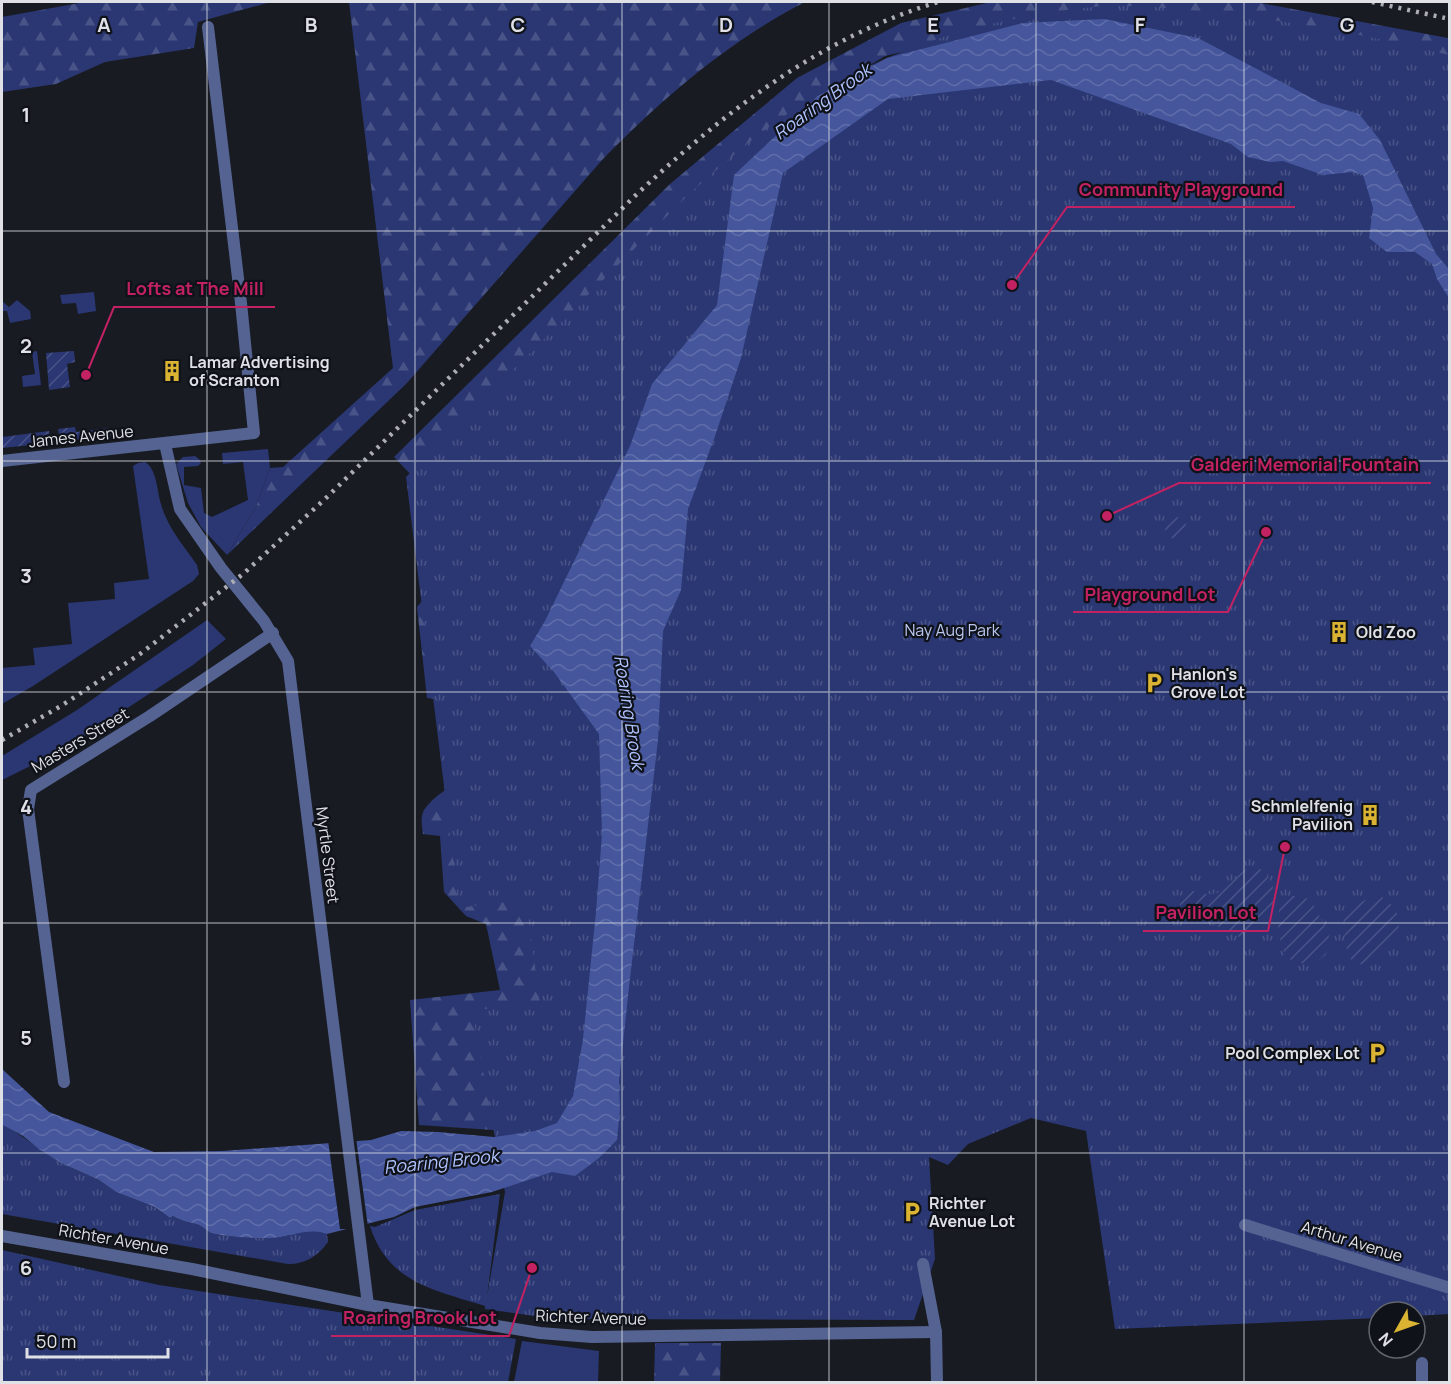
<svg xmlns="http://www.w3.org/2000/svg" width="1451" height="1384" font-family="Manrope,sans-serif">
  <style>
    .grass { fill: #2a3773 }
    .forest { fill: url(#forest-firs) }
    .park { fill: url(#park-tufts) }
    .garden { fill: url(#garden-furrows) }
    .water { fill: url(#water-waves) }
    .pier { fill: #181b22 }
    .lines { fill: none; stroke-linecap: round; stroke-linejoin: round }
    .minor { stroke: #556393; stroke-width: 12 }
    .rail { stroke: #acaeb4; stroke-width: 4.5; stroke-dasharray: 3 6; stroke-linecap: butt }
    .grid { fill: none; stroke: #dfe1e6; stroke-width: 1.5; stroke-opacity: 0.55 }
    .labels { text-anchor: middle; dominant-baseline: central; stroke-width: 4.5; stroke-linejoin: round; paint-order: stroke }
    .poi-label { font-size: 16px; font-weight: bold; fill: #dfe1e6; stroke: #0f1219; text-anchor: start }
    .street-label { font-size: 16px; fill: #dfe1e6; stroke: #0f1219 }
    .park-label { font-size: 16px; fill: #bac7ef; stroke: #0f1219 }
    .water-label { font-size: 18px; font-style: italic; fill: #b0c3ff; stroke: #0f1219 }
    .grid-label { font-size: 20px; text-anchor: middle; font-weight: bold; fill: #dfe1e6; stroke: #0f1219; stroke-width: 4.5; stroke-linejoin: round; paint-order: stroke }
    .leader { fill: none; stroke: #c32262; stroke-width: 2 }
    .callout-dot { fill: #c32262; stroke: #0f1219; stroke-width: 2 }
    .callout-label { font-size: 18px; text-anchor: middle; font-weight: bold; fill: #c32262; stroke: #0f1219; stroke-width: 4.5; stroke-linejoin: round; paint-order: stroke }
  </style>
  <defs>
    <pattern id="forest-firs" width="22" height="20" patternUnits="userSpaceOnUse" patternTransform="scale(1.5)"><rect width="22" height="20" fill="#2a3773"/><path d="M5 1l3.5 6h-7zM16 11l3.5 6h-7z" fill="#485487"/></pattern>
    <pattern id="park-tufts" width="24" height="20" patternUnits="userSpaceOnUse" patternTransform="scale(1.5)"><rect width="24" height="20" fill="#2a3773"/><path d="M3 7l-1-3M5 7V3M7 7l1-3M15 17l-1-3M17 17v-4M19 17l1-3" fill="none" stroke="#485487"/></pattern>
    <pattern id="garden-furrows" width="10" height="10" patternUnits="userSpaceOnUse" patternTransform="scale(1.5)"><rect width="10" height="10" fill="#2a3773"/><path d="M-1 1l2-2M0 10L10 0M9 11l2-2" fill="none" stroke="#485487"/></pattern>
    <pattern id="water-waves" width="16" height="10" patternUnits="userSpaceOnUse" patternTransform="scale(1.5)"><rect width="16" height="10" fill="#45569c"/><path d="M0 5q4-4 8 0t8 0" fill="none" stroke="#5f6eaa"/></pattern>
  </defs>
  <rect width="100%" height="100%" fill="#181b22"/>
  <!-- grass -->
  <g class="grass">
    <path d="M 94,292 L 96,311 L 78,314 L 76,303 L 62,304 L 60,295 Z"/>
    <path d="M 17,300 L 30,311 L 31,319 L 10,323 L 7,311 L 2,311 L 2,301 L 9,307 Z"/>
    <path d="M 37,351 L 41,385 L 23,387 L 22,376 L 35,374 L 32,352 Z"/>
    <path d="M 268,449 L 270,468 L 256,507 L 227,555 L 201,527 L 188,503 L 176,464 L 183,457 L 195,456 L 199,459 L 201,463 L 198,466 L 184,467 L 184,485 L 201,488 L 204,513 L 212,517 L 248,500 L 243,462 L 223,464 L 222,453 Z"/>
    <path d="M 145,462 C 157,469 157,491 161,504 C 167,527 184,546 197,565 L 199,574 L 193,581 L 33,686 L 2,704 L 2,668 L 35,665 L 33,648 L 72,644 L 68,603 L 115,599 L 114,583 L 149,579 L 133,466 L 138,463 Z"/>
    <path d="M 207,620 L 226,639 L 193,665 L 65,749 L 2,780 L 2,756 L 77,710 Z"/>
    <path d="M 522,1341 L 599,1351 L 598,1382 L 514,1382 Z"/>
  </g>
  <!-- forest -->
  <g class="forest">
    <path d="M 85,2 L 271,2 L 198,22 L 194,48 L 105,62 L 56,84 L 2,92 L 2,17 Z"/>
    <path d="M 349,2 L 805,2 C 729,41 663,98 603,159 L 406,384 L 227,555 L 256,507 L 270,468 L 283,467 L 393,368 Z"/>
    <path d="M 991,2 L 1255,2 L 1448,38 L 1449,265 L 1023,23 L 885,56 L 810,101 L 590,735 L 528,1127 L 493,1130 L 419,1125 L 410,1000 L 500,990 L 486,924 L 466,916 L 444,892 L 440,836 L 423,834 C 422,826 420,818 424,810 C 433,796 453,785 466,776 L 452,702 L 427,698 L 417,607 L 443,576 L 414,478 L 394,457 L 670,184 L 797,78 L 901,23 Z"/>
    <path d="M 655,1343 L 721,1343 L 720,1382 L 654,1382 Z"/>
  </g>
  <!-- park -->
  <g class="park">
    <path d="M 1103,6 C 1141,5 1177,9 1214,13 C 1294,21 1371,36 1449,55 L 1449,1314 L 1415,1316 L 1415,1312 L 1379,1312 L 1379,1318 L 1115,1329 L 1086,1131 L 1031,1118 L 968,1144 L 948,1165 L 929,1157 L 935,1259 L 914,1320 L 556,1319 L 485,1309 L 485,1306 C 435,1290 388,1283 370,1226 L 375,1227 L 415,1210 L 500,1194 L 487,1297 L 505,1192 L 472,1010 L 540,1004 L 526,899 L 459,908 L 406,477 L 685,198 C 719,167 753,137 791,111 C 884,47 992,16 1103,6 Z"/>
    <path d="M 2,1123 L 61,1163 L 99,1180 L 116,1192 L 155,1207 L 170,1218 L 173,1216 C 181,1222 191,1222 199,1225 C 203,1227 207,1231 211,1233 C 227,1237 265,1240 281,1237 C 295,1234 312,1227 327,1234 L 328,1242 C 318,1256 306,1264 288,1264 L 2,1214 Z"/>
    <path d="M 2,1250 L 159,1285 L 516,1339 L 508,1382 L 2,1382 Z"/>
  </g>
  <!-- garden -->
  <g class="garden">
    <path d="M 74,351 L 75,362 L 67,364 L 70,387 L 49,390 L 46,353 Z"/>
    <path d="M 75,427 L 76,432 L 110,428 L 111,436 L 60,442 L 58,429 Z"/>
    <path d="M 49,431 L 50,443 L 2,448 L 2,437 Z"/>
    <circle cx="1176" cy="528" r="11"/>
    <path d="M 1256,867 C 1275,874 1280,904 1268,920 C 1262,929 1248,933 1239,937 L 1190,912 L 1179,904 L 1179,900 L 1188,890 C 1195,891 1206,895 1212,894 C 1231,893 1234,869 1256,867 Z"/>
    <path d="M 1286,896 L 1299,896 L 1306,898 L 1312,902 L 1329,935 L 1328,950 L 1324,956 L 1315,963 L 1304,964 L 1286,958 C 1279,940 1272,912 1286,896 Z"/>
    <path d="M 1380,896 C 1419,917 1391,963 1355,965 C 1343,951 1343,925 1344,906 C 1357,906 1366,898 1380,896 Z"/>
  </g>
  <!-- water -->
  <path class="water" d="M 1104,19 L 1198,38 L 1321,103 L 1359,114 L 1380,140 L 1436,254 L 1449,269 L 1449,298 L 1437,279 L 1432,264 L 1415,252 L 1387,252 L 1369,238 L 1373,208 L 1363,175 L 1352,172 L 1323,175 L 1283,161 L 1270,162 L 1248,157 L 1231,144 L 1051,80 L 888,99 L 783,173 L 741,358 L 714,439 L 688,509 L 681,590 L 663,631 L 658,740 L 629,987 L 619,1081 L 620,1109 L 617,1140 L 599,1158 L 575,1176 L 552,1172 L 492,1192 L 415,1207 L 394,1217 L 327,1234 C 313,1228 295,1234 281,1237 C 265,1240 227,1237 211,1233 C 207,1231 203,1227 199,1225 C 191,1222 182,1222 173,1216 L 170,1218 L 155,1207 L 116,1192 L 99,1180 L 61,1163 L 39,1149 L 23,1136 L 3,1125 L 2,1123 L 2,1069 L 49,1112 L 154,1152 L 223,1151 L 371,1140 L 401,1131 L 438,1132 L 494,1137 L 535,1131 L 557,1123 L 573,1096 L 583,1039 L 596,912 L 602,834 L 599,734 L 554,672 L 530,646 L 545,621 L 630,446 L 652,384 L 717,305 L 734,175 L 818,96 L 887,58 L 1023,23 Z"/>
  <!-- pier -->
  <path class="pier" d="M 356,1138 L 368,1227 L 358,1229 L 340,1229 L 328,1140 Z"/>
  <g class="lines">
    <!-- minor -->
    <g class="minor">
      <path d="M 165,444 L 180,509 L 221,568 L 264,621 L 288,661 L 368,1305"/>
      <path d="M 2,461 L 254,433 L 241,303 L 208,27"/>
      <path d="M 64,1082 L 28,809 L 31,790 L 150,716 L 273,633"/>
      <path d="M 1245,1225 L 1450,1288"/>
      <path d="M 2,1236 L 192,1269 L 368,1305 L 540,1333 L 592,1337 L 936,1332"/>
      <path d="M 923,1264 L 936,1332 L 937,1382"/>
      <path d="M 1422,1363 L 1422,1382"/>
    </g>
    <!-- rail -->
    <g class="rail">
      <path d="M 1372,2 L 1445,18"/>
      <path d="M 2,740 L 61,706 L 140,654 L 243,574 L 325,499 L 637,194 C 726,111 819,38 938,2"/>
    </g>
  </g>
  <!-- grid -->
  <path class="grid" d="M 207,2 L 207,1382M 415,2 L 415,1382M 622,2 L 622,1382M 829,2 L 829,1382M 1036,2 L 1036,1382M 1244,2 L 1244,1382M 2,231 L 1450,231M 2,461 L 1450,461M 2,692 L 1450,692M 2,923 L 1450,923M 2,1153 L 1450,1153"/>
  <!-- icons -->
  <defs>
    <symbol id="building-bare" viewBox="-9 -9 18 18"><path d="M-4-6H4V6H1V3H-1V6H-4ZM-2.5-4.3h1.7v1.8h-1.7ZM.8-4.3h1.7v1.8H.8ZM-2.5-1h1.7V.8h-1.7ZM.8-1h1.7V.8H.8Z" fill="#dab333" stroke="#0f1219" stroke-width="2.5" paint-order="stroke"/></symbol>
    <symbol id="parking-bare" viewBox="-9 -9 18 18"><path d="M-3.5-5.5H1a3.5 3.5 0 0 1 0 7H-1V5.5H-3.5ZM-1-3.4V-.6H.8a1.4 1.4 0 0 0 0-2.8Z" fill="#dab333" stroke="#0f1219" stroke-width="2.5" paint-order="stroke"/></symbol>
  </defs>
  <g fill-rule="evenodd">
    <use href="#building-bare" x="157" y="356" width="30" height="30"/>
    <use href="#building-bare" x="1324" y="617" width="30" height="30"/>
    <use href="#parking-bare" x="1139" y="668" width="30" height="30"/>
    <use href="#building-bare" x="1355" y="800" width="30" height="30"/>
    <use href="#parking-bare" x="1362" y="1038" width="30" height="30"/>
    <use href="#parking-bare" x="897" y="1197" width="30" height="30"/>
  </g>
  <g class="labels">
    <!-- poi labels -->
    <g class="poi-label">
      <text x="189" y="362">Lamar Advertising<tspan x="189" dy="18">of Scranton</tspan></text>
      <text x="1356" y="632">Old Zoo</text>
      <text x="1171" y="674">Hanlon's<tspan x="1171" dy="18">Grove Lot</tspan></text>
      <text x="1353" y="806" text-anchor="end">Schmlelfenig<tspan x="1353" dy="18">Pavilion</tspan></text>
      <text x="1360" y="1053" text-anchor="end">Pool Complex Lot</text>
      <text x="929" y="1203">Richter<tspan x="929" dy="18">Avenue Lot</tspan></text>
    </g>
    <!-- street labels -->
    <g class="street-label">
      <text transform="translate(81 436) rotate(-6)">James Avenue</text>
      <text transform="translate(80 740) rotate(-31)">Masters Street</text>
      <text transform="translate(328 855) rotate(83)">Myrtle Street</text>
      <text transform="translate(114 1239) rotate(10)">Richter Avenue</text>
      <text transform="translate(1352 1241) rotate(17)">Arthur Avenue</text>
      <text transform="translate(591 1317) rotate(2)">Richter Avenue</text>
    </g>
    <!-- park labels -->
    <g class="park-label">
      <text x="952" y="630">Nay Aug Park</text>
    </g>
    <!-- water labels -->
    <g class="water-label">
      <text transform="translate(822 101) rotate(-36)">Roaring Brook</text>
      <text transform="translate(630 712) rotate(81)">Roaring Brook</text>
      <text transform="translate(441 1161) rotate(-6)">Roaring Brook</text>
    </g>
  </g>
  <g class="grid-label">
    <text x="104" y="32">A</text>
    <text x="311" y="32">B</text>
    <text x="518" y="32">C</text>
    <text x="726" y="32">D</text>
    <text x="933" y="32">E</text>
    <text x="1140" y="32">F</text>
    <text x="1347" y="32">G</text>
    <text x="26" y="122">1</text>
    <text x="26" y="353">2</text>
    <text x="26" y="583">3</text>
    <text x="26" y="814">4</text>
    <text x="26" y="1045">5</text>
    <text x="26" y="1275">6</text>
  </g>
  <!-- callouts -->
  <path class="leader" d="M1012 285L1067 207H1295M86 375L114 307H275M1107 516L1179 483H1431M1266 532L1228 612H1073M1285 847L1268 931H1143M532 1268L509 1336H331"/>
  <g class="callout-dot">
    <circle cx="1012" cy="285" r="6"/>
    <circle cx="86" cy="375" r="6"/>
    <circle cx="1107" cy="516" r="6"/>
    <circle cx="1266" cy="532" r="6"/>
    <circle cx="1285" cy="847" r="6"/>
    <circle cx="532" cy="1268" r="6"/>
  </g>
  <g class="callout-label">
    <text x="1181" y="196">Community Playground</text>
    <text x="195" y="295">Lofts at The Mill</text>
    <text x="1305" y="471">Galderi Memorial Fountain</text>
    <text x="1150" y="601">Playground Lot</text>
    <text x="1206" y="919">Pavilion Lot</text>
    <text x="420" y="1324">Roaring Brook Lot</text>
  </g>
  <!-- border -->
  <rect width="1451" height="1384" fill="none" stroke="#dfe1e6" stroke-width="6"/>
  <!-- north arrow -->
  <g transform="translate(1397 1330) rotate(230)"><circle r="28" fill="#0f1219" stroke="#62656b" stroke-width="1.5"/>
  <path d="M0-4.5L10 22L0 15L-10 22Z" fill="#dab333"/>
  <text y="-9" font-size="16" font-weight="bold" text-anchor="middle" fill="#dfe1e6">N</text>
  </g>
  <!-- scale -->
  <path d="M27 1348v9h141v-9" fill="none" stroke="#dfe1e6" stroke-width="3"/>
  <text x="36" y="1348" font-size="18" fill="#dfe1e6" stroke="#0f1219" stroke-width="4.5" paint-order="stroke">50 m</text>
</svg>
